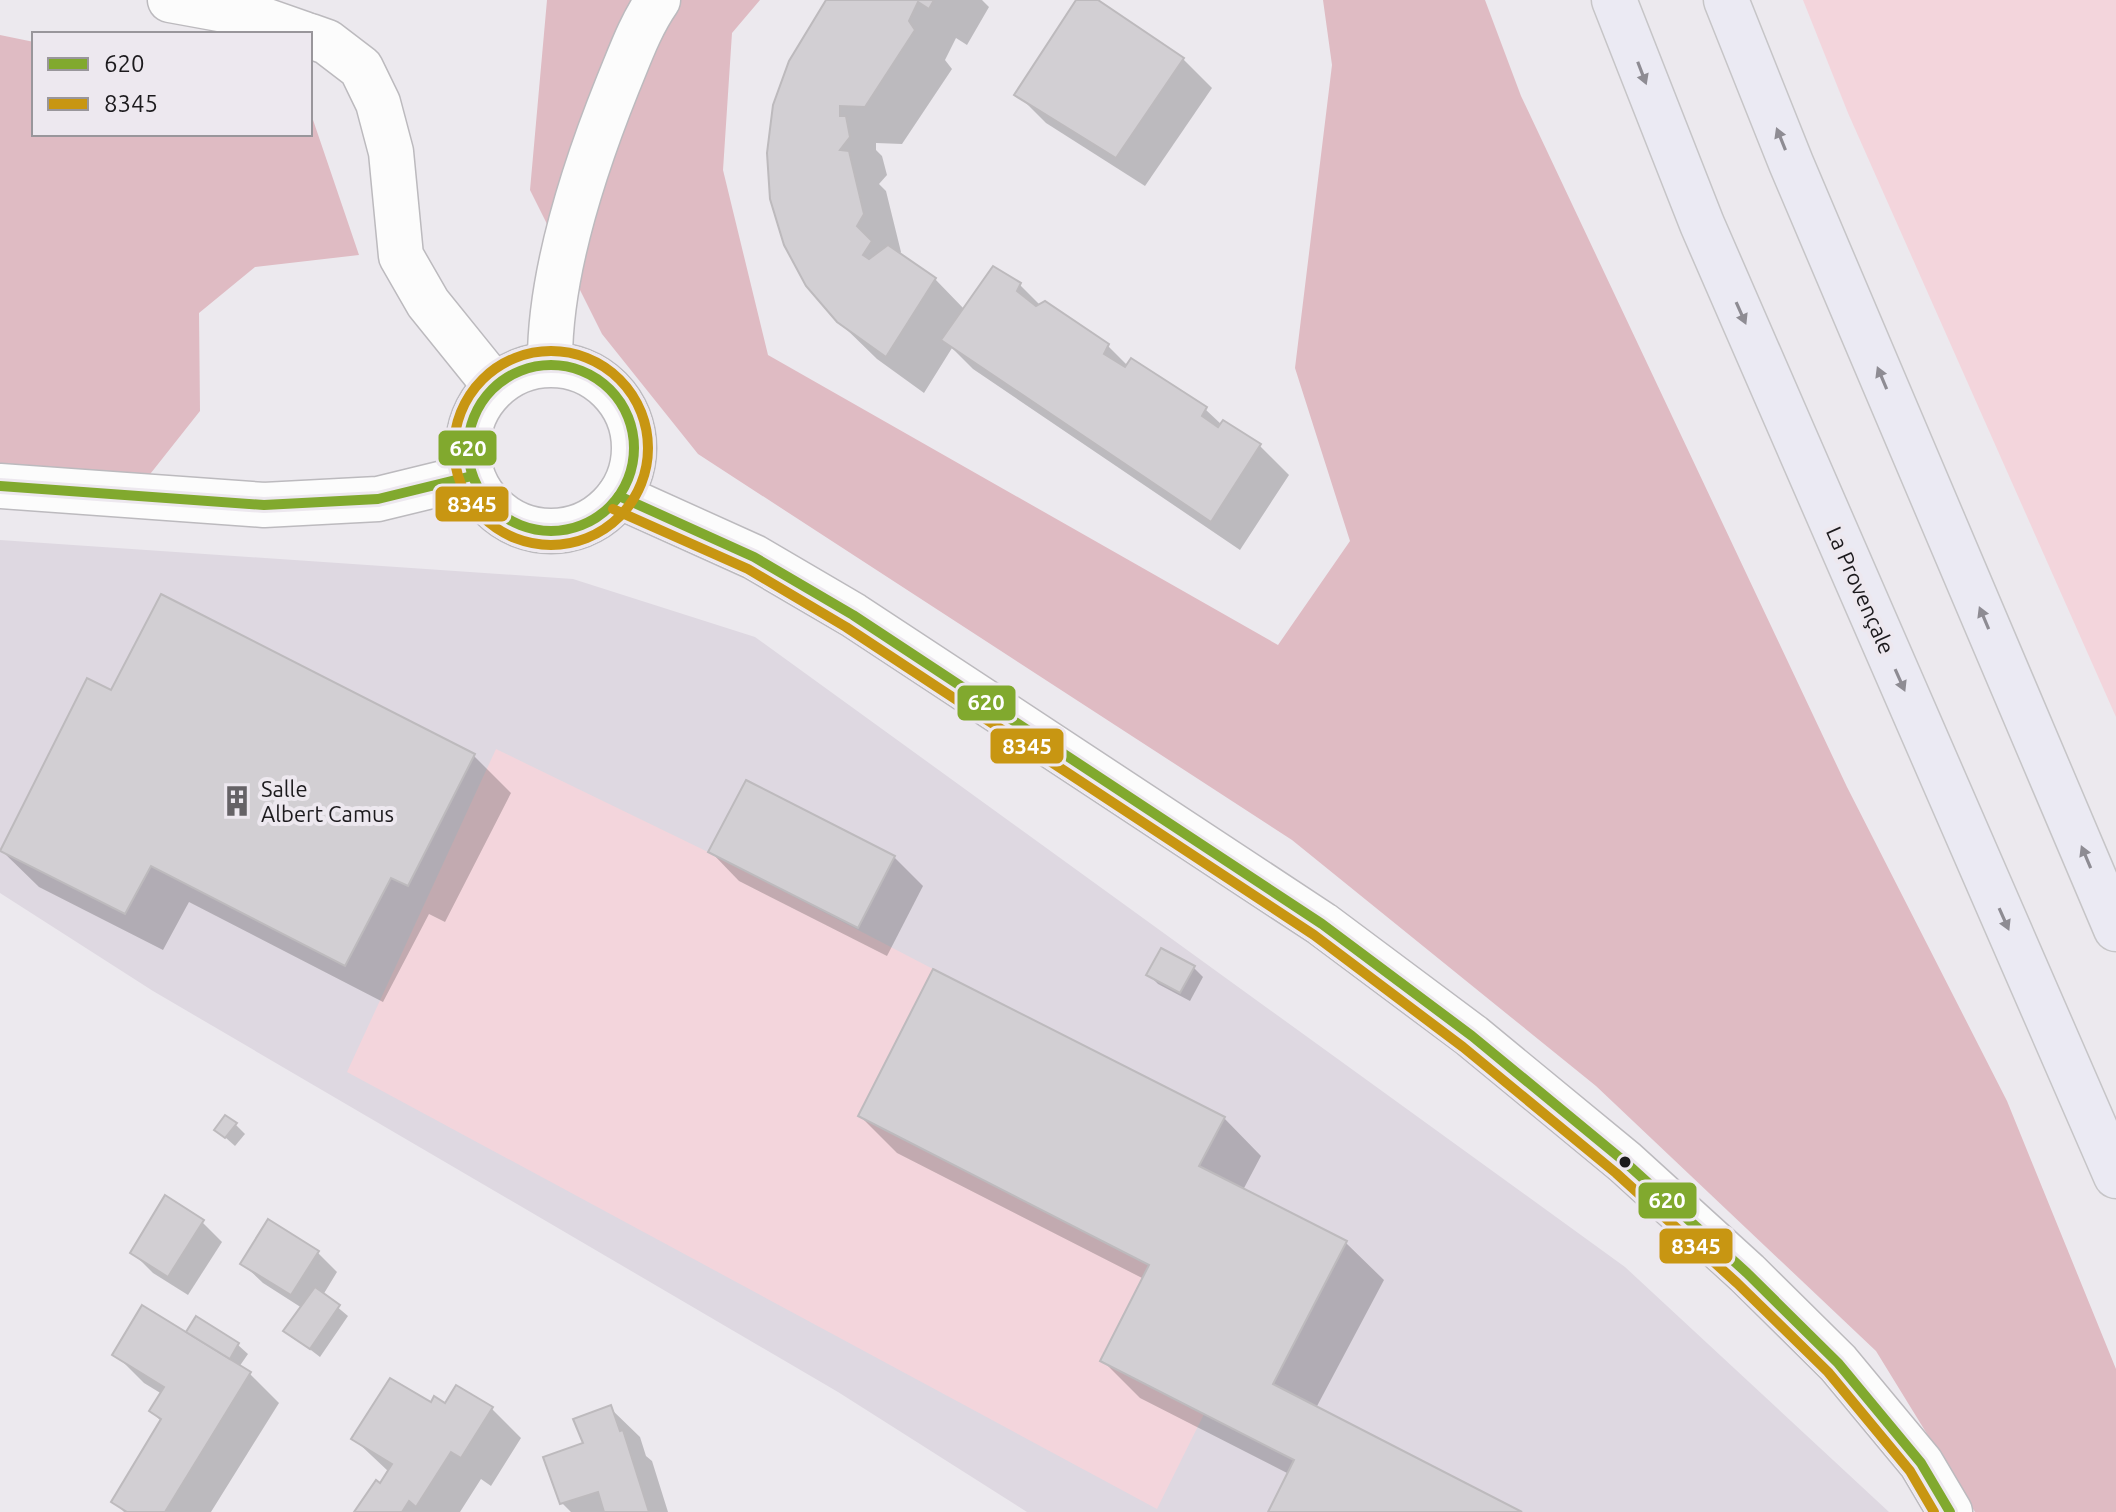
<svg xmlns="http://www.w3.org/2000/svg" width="2116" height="1512" font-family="Ubuntu,sans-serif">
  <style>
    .built { fill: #ded8e1 }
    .green { fill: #f3d5dc }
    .forest { fill: #dfbbc3 }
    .shadow { fill: #0003 }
    .building { fill: #d2cfd3; stroke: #bdbabd; stroke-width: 2 }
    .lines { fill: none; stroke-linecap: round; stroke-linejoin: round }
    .minor-casing { stroke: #bcbabe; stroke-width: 47 }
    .tertiary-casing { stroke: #bcbabe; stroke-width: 47 }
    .motorway-casing { stroke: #c6c5c7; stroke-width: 47 }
    .minor { stroke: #fcfcfc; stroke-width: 44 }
    .tertiary { stroke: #fcfcfc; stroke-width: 44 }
    .motorway { stroke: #ebeaf3; stroke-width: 44 }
    .bus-1-casing { stroke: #ede8ef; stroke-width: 16 }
    .bus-2-casing { stroke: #ede8ef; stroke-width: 16 }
    .bus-1 { stroke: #81a92e; stroke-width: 10 }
    .bus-2 { stroke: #c89612; stroke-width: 10 }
    .oneway { fill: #8e8c93 }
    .bus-dot { fill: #1c1a1d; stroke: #ede8ef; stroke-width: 3 }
    .labels { text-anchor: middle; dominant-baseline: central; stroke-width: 8; stroke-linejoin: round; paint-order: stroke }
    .street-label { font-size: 22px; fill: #1c1a1d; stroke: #ede8ef }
    .poi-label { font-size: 22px; fill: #1c1a1d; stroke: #ede8ef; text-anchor: start }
    .line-badge { stroke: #ede8ef; stroke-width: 3 }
    .badge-label { font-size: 22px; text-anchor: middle; font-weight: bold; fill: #fff }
  </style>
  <rect width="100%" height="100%" fill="#ece9ee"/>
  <!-- built -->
  <path class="built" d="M 0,540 L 573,579 L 755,637 L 1625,1267 L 1889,1512 L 1027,1512 L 838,1392 L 153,991 L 0,893 Z"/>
  <!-- green -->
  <g class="green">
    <path d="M 1803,0 L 2116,0 L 2116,717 L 1848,113 Z"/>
    <path d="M 496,749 L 708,852 L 933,969 L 858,1116 L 1149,1265 L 1100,1361 L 1204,1414 L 1157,1509 L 347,1072 Z"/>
  </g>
  <!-- forest -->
  <g class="forest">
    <path d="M 547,0 L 760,0 L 732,33 L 723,170 L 768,355 L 1278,645 L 1350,541 L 1295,368 L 1332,65 L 1323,0 L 1485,0 L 1521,96 L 1847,787 L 2007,1101 L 2116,1369 L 2116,1512 L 1975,1512 L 1876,1351 L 1596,1086 L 1292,840 L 698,454 L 602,334 L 530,190 Z"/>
    <path d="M 0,35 L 34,42 L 34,134 L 310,134 L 310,111 L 359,255 L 255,267 L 199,313 L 200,411 L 147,478 L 0,466 Z"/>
  </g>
  <!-- shadow -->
  <g class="shadow">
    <path d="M 828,0 L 982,0 L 989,7 L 967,45 L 956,38 L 945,60 L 952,69 L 902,144 L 876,143 L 876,150 L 882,156 L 887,175 L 879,184 L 886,191 L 901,252 L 899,255 L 935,279 L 965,310 L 1020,285 L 1041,306 L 1108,346 L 1128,366 L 1205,409 L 1222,425 L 1223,423 L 1260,446 L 1289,475 L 1240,550 L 973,369 L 952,348 L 924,393 L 877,359 L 838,321 Z"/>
    <path d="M 1079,0 L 1095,0 L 1183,59 L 1212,88 L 1145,186 L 1046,123 L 1017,94 Z"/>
    <path d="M 474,756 L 511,793 L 445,922 L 429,914 L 383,1002 L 189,902 L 163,950 L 39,887 L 1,850 Z"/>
    <path d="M 710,851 L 894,857 L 923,886 L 887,956 L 739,881 Z"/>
    <path d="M 1194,968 L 1203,977 L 1190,1001 L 1158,984 L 1149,975 Z"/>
    <path d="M 860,1116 L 1224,1118 L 1261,1156 L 1243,1190 L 1346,1243 L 1384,1280 L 1316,1408 L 1518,1512 L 1270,1512 L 1289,1474 L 1140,1398 L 1102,1360 L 1144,1279 L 897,1153 Z"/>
    <path d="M 236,1125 L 245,1134 L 235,1146 L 217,1130 Z"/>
    <path d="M 202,1222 L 222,1242 L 188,1295 L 153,1273 L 133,1253 Z"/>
    <path d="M 317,1252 L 337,1272 L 323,1295 L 348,1316 L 320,1357 L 286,1331 L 302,1308 L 263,1283 L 243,1264 Z"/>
    <path d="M 197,1319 L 238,1345 L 248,1354 L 239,1367 L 250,1374 L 279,1403 L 211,1512 L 124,1512 L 114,1501 L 162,1422 L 151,1411 L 162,1394 L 144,1383 L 115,1354 L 187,1335 Z"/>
    <path d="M 457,1388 L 492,1409 L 521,1438 L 491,1486 L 481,1479 L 460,1512 L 357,1512 L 389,1472 L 354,1439 L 431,1405 L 446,1406 Z"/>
    <path d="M 610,1408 L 640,1437 L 646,1456 L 652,1461 L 668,1512 L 571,1512 L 562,1503 L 585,1444 Z"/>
  </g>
  <!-- building -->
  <g class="building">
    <path d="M 826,0 L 934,0 L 929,9 L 918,2 L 909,21 L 915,30 L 865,107 L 840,106 L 840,116 L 846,116 L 850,137 L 840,150 L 849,151 L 864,214 L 857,226 L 872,241 L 863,255 L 869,259 L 888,245 L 936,278 L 886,357 L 837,322 L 806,286 L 784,245 L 770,199 L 767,153 L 773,105 L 789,61 Z"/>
    <path d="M 1076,0 L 1098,0 L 1184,58 L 1116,158 L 1014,95 Z"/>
    <path d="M 993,266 L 1021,283 L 1017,291 L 1036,306 L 1045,301 L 1109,344 L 1104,354 L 1125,367 L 1131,358 L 1207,407 L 1202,416 L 1218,427 L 1223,420 L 1261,444 L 1211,522 L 941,340 Z"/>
    <path d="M 161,594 L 475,754 L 408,886 L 391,878 L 345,966 L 151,866 L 125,914 L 0,851 L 87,678 L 111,690 Z"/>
    <path d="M 746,780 L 895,856 L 858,928 L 708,852 Z"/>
    <path d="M 1161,948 L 1195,966 L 1180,993 L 1146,975 Z"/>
    <path d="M 933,969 L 1225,1117 L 1199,1166 L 1347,1241 L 1273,1384 L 1522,1512 L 1268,1512 L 1294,1460 L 1100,1361 L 1149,1265 L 858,1116 Z"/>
    <path d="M 225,1115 L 237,1123 L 225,1138 L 214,1130 Z"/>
    <path d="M 165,1195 L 204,1220 L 168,1277 L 130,1253 Z"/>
    <path d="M 268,1219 L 319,1251 L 291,1295 L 240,1264 Z"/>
    <path d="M 315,1287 L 340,1305 L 310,1349 L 283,1331 Z"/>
    <path d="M 142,1305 L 251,1372 L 165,1512 L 127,1512 L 111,1502 L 161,1419 L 149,1411 L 164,1387 L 112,1355 Z"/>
    <path d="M 196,1316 L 239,1343 L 230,1359 L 186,1332 Z"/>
    <path d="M 390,1378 L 431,1402 L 434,1396 L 445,1403 L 456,1385 L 493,1407 L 461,1458 L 451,1452 L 416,1507 L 409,1501 L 402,1512 L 354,1512 L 376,1480 L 380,1483 L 392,1464 L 351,1439 Z"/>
    <path d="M 611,1405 L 620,1431 L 623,1430 L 649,1512 L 604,1512 L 598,1492 L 560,1504 L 543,1457 L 583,1443 L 573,1419 Z"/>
  </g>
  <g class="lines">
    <defs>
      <g id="minor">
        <path d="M 170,0 L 247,14 L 304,34"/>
        <path d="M 310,36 L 327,42 L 361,68 L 378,103 L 391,152 L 401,256 L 428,303 L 495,386"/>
        <path d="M 550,364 C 549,274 585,166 618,84 C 630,55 640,26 658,0"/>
      </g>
      <g id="tertiary">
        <circle cx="551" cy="448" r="83"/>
        <path d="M 0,486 L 264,505 L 378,499 L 472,476"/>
        <path d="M 619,496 L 754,557 L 853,615 L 1322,924 L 1472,1036 L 1625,1162 L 1747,1273 L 1838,1363 L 1921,1463 L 1950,1512"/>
      </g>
      <g id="motorway">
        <path d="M 1614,0 L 1702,224 L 2116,1176"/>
        <path d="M 1726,0 L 1791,163 L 2116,929"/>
      </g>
    </defs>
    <!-- minor casing -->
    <use href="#minor" class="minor-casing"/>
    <!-- tertiary casing -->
    <use href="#tertiary" class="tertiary-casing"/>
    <!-- motorway casing -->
    <use href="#motorway" class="motorway-casing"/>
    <!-- minor -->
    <use href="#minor" class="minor"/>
    <!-- tertiary -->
    <use href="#tertiary" class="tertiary"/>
    <!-- motorway -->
    <use href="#motorway" class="motorway"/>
    <defs>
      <g id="bus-1">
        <circle cx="551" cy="448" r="83"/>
        <path d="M 0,486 L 264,505 L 378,499 L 472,476"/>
        <path d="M 619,496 L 754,557 L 853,615 L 1322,924 L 1472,1036 L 1625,1162 L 1747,1273 L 1838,1363 L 1921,1463 L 1950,1512"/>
      </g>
      <g id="bus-2">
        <circle cx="551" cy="448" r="97"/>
        <path d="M 613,509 L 748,569 L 846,627 L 1314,935 L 1463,1047 L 1616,1173 L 1737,1283 L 1828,1372 L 1910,1471 L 1934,1512"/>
      </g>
    </defs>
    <!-- bus-1 casing -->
    <use href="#bus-1" class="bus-1-casing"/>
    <!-- bus-2 casing -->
    <use href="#bus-2" class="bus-2-casing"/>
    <!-- bus-1 -->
    <use href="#bus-1" class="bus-1"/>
    <!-- bus-2 -->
    <use href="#bus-2" class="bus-2"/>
  </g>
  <!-- one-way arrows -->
  <defs><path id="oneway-solid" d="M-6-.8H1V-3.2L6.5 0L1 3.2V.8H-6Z" transform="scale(2)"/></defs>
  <g class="oneway">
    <use href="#oneway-solid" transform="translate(1642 73) rotate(69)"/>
    <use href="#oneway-solid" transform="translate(1781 139) rotate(-112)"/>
    <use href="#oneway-solid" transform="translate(1741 313) rotate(66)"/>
    <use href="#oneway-solid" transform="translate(1882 378) rotate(-113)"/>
    <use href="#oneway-solid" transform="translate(1984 618) rotate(-113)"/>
    <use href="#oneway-solid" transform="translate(1900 680) rotate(66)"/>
    <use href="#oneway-solid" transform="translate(2086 857) rotate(-113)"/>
    <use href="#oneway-solid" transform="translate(2004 919) rotate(66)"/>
  </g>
  <!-- icons -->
  <defs>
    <symbol id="building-bare" viewBox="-9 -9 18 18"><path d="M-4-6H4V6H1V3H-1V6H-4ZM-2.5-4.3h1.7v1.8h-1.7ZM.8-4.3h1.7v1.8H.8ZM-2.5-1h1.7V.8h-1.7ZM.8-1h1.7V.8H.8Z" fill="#656266" stroke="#ede8ef" stroke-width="2.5" paint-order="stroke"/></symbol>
  </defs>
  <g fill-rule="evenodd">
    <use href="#building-bare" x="215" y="779" width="44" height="44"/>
  </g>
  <!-- markers -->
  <circle class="bus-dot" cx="1625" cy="1162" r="7"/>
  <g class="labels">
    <!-- street labels -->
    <g class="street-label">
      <text transform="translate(1861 590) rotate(66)">La Provençale</text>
    </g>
    <!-- poi labels -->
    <g class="poi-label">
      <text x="261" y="788">Salle<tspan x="261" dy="25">Albert Camus</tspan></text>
    </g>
  </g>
  <g class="line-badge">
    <rect x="437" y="429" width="61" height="38" rx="8" fill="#81a92e"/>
    <rect x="434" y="485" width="76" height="38" rx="8" fill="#c89612"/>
    <rect x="956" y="684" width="61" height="38" rx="8" fill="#81a92e"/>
    <rect x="989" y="727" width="76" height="38" rx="8" fill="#c89612"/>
    <rect x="1637" y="1181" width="61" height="39" rx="8" fill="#81a92e"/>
    <rect x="1658" y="1227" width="76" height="38" rx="8" fill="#c89612"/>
  </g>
  <g class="badge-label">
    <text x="468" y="456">620</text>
    <text x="472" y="512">8345</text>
    <text x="986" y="710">620</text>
    <text x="1027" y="754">8345</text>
    <text x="1667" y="1208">620</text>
    <text x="1696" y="1254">8345</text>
  </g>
  <!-- legend -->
  <rect x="32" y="32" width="280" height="104" fill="#ede8ef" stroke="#99969b" stroke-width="2"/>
  <rect x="48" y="58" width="40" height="12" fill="#81a92e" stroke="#99969b" stroke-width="2"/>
  <text x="104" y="72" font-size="24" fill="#1c1a1d">620</text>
  <rect x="48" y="98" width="40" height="12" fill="#c89612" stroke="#99969b" stroke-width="2"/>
  <text x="104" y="112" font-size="24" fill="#1c1a1d">8345</text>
</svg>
